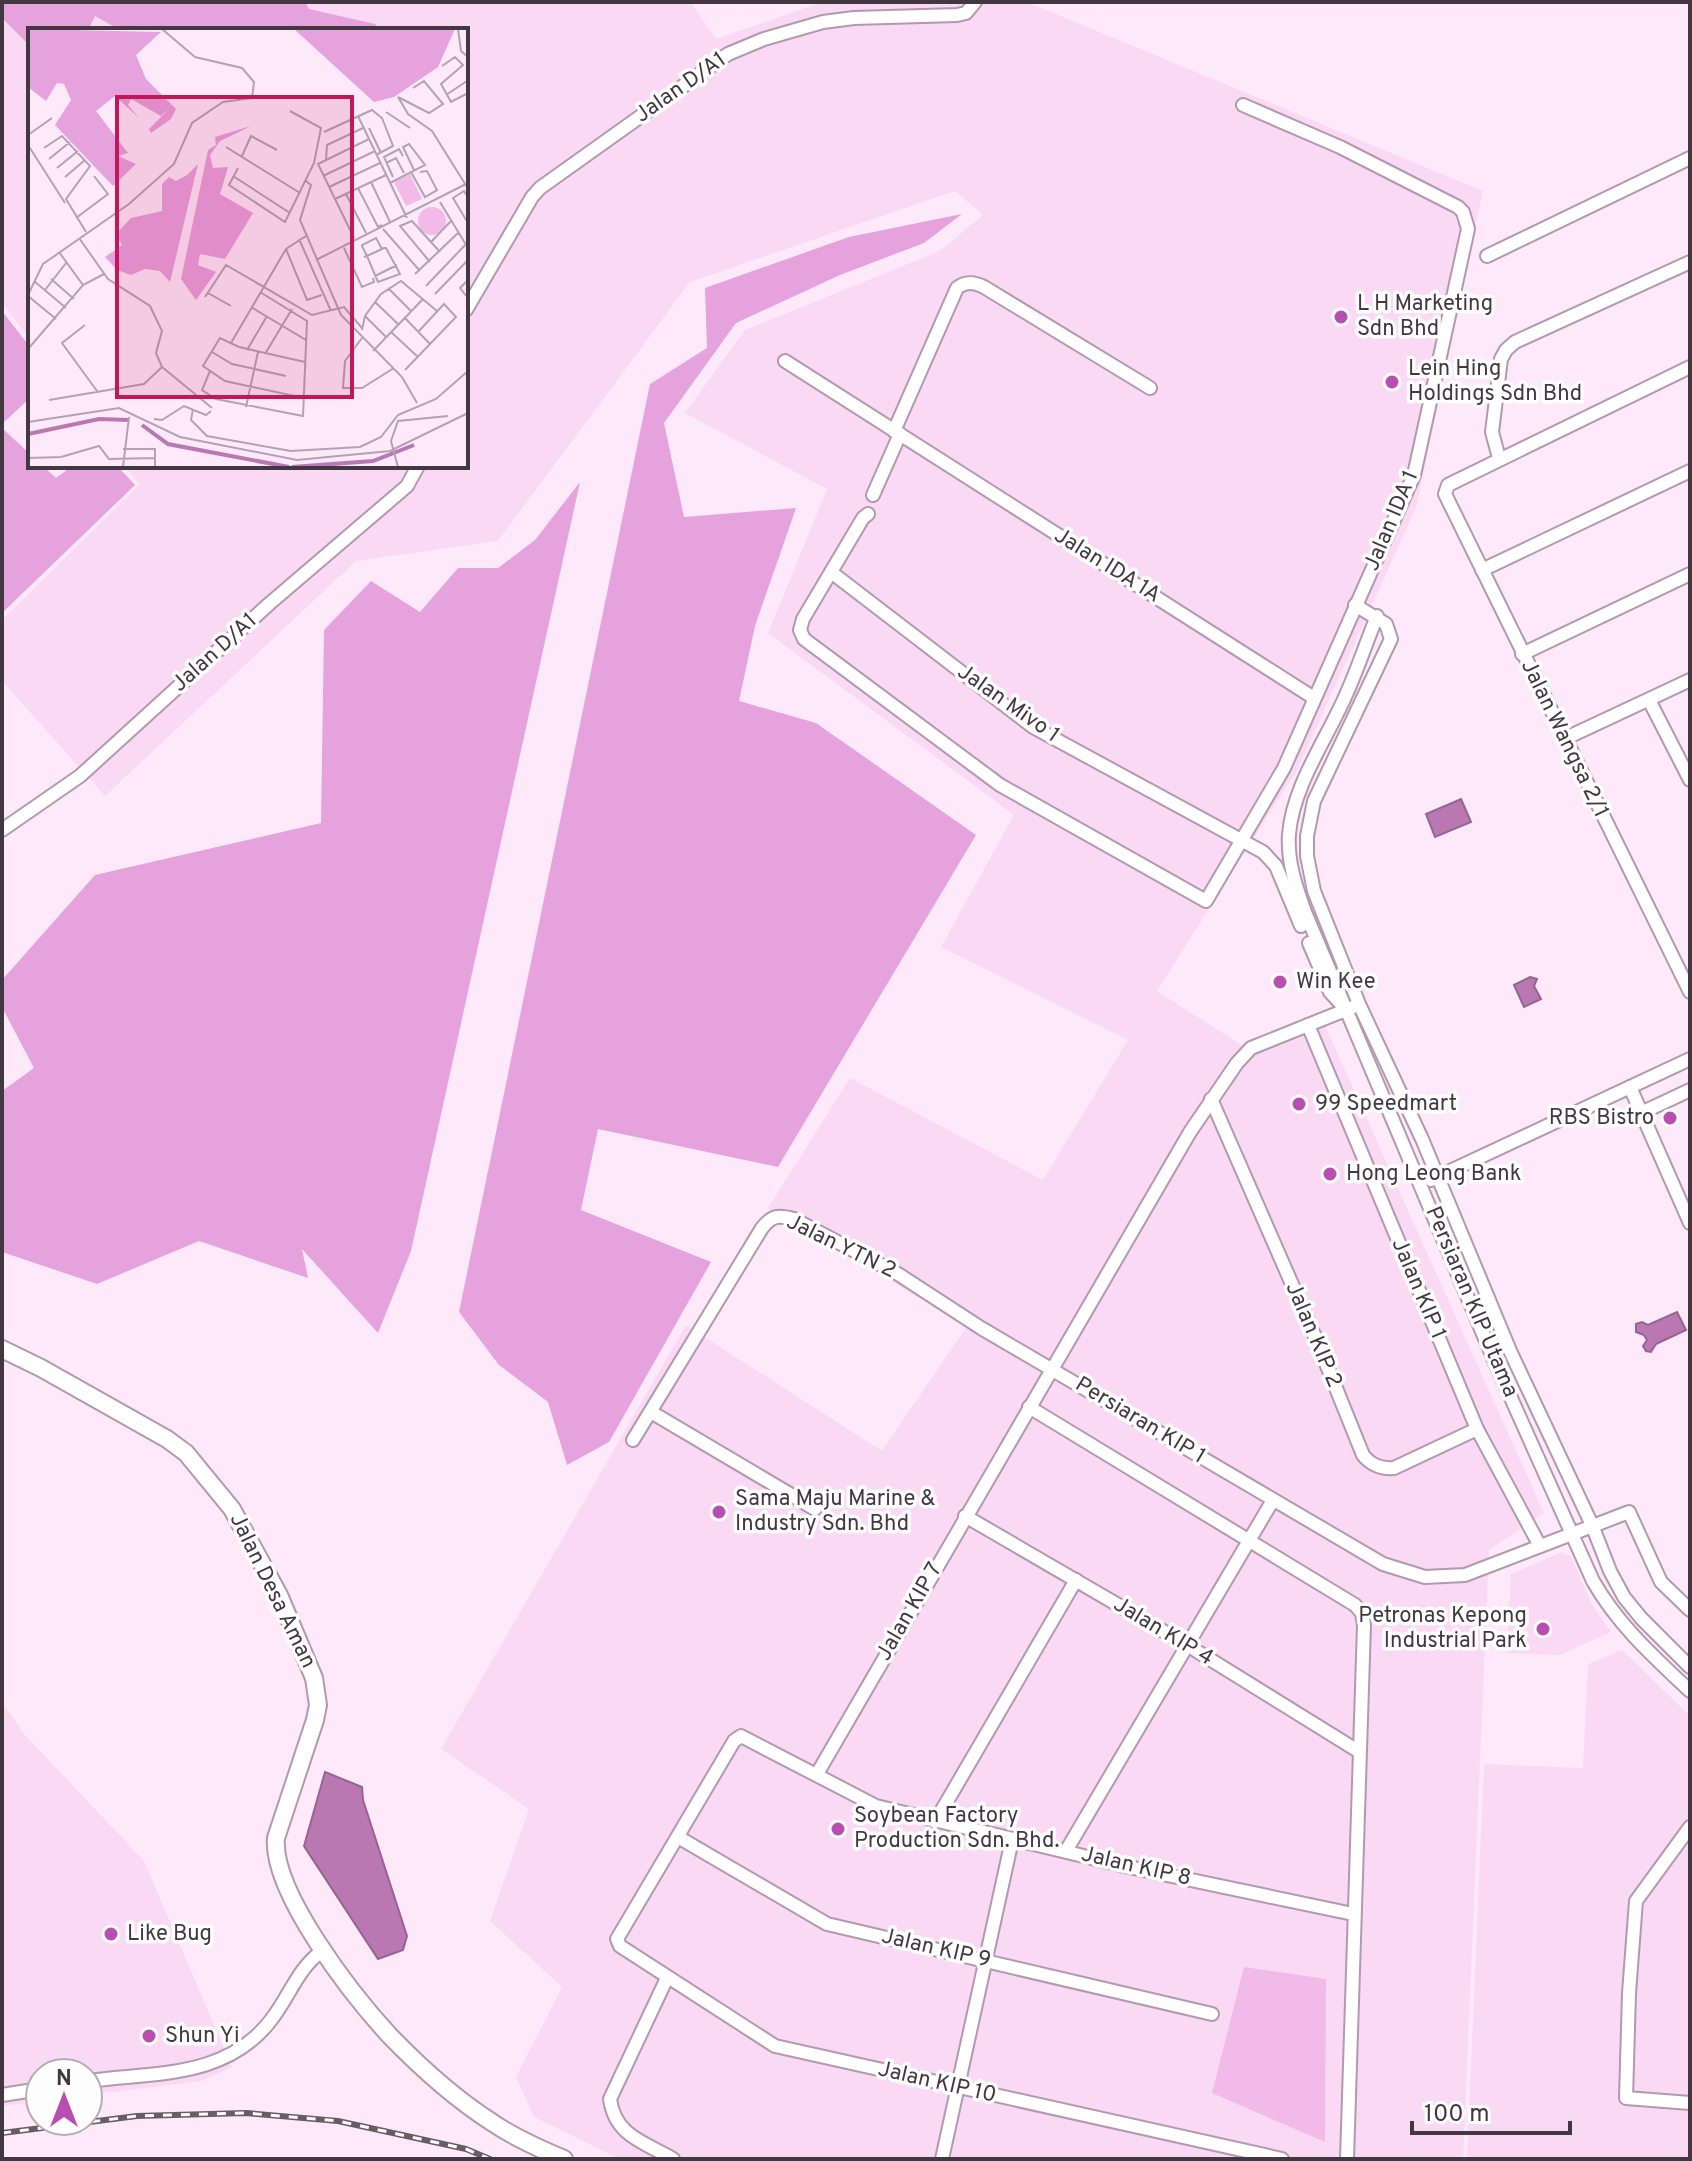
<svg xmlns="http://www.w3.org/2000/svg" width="1692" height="2161" font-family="Overpass,sans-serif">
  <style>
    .built { fill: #fad9f5 }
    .green { fill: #f1bae9 }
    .forest { fill: #e6a2dd }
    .water { fill: #b978b1; stroke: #96658f; stroke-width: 2 }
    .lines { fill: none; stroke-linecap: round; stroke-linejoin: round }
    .minor-casing { stroke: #b299ae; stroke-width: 16 }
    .tertiary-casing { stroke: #b299ae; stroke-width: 20 }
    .minor { stroke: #fff; stroke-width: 12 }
    .tertiary { stroke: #fff; stroke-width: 16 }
    .rail-casing { stroke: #695c67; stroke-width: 6 }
    .rail { stroke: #fdfdfd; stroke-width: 3; stroke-dasharray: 9; stroke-linecap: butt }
    .poi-dot { fill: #b84eaf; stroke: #fdfdfd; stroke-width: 3 }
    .labels { text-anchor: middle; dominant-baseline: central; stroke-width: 7; stroke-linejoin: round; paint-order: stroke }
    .street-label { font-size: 22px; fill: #433841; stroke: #fdfdfd }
    .poi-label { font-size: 22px; fill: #433841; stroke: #fdfdfd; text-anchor: start }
    .inset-river { fill: none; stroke: #b978b1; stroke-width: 4 }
    .inset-road { fill: none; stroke: #b3a2b1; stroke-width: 2 }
    .view { fill: #c2185b; fill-opacity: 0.15; stroke: #c2185b; stroke-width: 4 }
    .inset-edge { fill: none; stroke: #433841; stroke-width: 4 }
  </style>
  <rect width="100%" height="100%" fill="#fee9fb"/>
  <!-- built -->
  <g class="built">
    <path d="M 2,2 L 691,2 L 716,39 L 822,2 L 1027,2 L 1483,191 L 1416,508 L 1297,770 L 1157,991 L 1243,1046 L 1322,1019 L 1544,1513 L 1489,1550 L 1463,2159 L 620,2159 L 534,2117 L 516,2077 L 562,1987 L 490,1921 L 529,1809 L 441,1749 L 686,1325 L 882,1451 L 967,1326 L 768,1208 L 850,1078 L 1043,1180 L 1128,1040 L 941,947 L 1014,815 L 768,633 L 827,489 L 685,413 L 745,330 L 940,251 L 983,215 L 955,191 L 690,282 L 498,541 L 356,561 L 105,796 L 2,681 L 2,620 L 139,485 L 125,466 L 466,466 L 466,30 L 30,30 L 30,340 L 2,303 Z"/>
    <path d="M 1562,1552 L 1571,1556 L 1591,1603 L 1611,1632 L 1560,1655 L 1507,1653 L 1511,1574 Z"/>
    <path d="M 1622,1650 L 1690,1716 L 1690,2159 L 1467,2159 L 1484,1764 L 1583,1768 L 1588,1664 Z"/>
    <path d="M 2,1703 L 25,1735 L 144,1861 L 232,2067 L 201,2081 L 88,2095 L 88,2073 L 40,2073 L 40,2102 L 2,2106 Z"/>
  </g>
  <!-- green -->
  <path class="green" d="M 1244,1967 L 1326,1979 L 1325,2142 L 1212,2093 Z"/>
  <!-- forest -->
  <g class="forest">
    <path d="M 2,2 L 305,2 L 309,9 L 375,24 L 379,30 L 120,30 L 95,16 L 88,30 L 30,30 L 30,46 L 2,18 Z"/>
    <path d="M 962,214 L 924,243 L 840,275 L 736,323 L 664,423 L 684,517 L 796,508 L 755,626 L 739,701 L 816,723 L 976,835 L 778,1167 L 598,1129 L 581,1210 L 711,1262 L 609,1442 L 567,1465 L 548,1402 L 499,1365 L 459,1312 L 650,384 L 707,348 L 705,288 L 849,237 Z"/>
    <path d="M 2,311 L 30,347 L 30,398 L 2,424 Z"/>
    <path d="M 2,428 L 30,454 L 30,466 L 43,466 L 56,478 L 72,466 L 117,466 L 135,485 L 2,613 Z"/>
    <path d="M 580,482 L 411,1251 L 378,1333 L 302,1249 L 308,1278 L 199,1241 L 97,1284 L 2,1252 L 2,1091 L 34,1068 L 2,1007 L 2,980 L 95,875 L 321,823 L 324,630 L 371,581 L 420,612 L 458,568 L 498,568 L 535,540 Z"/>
  </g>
  <!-- water -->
  <g class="water">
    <path d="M 1461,799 L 1471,822 L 1435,837 L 1426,814 Z"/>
    <path d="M 1530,977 L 1537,979 L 1534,986 L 1541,999 L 1524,1007 L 1514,985 Z"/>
    <path d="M 1677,1312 L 1686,1330 L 1656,1344 L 1651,1352 L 1646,1351 L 1643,1346 L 1647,1340 L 1644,1335 L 1636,1332 L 1636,1324 L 1642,1322 L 1648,1325 Z"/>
    <path d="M 325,1772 L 362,1787 L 363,1800 L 407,1936 L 403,1950 L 378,1959 L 304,1846 Z"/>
  </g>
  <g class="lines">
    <defs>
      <g id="minor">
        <path d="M 1487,256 L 1690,158"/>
        <path d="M 466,310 L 532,197 L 540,188 L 728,54 L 764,39 L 823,22 L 854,18 L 957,15 L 966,13 L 975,2"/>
        <path d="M 785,361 L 1314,698"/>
        <path d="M 1690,367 L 1448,485 L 1445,494 L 1690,992"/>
        <path d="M 894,431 L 957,288 C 966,281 974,282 984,287 L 1150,388"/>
        <path d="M 1499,458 L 1492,432 L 1501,359 L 1506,350 L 1515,342 L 1690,262"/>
        <path d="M 873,495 L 900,434"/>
        <path d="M 868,514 L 863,518 L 803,619 L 800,630 L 804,639 L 1000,785 L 1206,901 L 1284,768 L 1414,475 L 1468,229 L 1463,212 L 1458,207 L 1340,147 L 1243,105"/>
        <path d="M 1482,570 L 1690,471"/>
        <path d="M 831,572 L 1033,727 L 1263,852 L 1276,866 L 1301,926"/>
        <path d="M 1355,605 L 1386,624 L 1391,639 L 1314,801 L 1307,836 L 1307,856 L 1314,891 L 1359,1004 L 1422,1139 L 1511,1353 L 1592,1525 L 1610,1571 L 1624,1597 L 1641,1618 L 1690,1667"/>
        <path d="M 1377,616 C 1366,643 1357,671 1345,697 C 1326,740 1293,786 1289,834 C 1287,861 1296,887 1305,912 L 1494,1360 L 1593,1581 C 1618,1625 1654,1657 1690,1691"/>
        <path d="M 1522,654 L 1690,574"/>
        <path d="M 1649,700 L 1690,780"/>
        <path d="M 1564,739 L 1690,680"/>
        <path d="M 2,830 L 80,776 L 269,604 L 407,486 L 418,466"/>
        <path d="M 1309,943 L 1330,992 L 1341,1004"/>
        <path d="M 1308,1025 L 1477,1429 L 1540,1546"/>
        <path d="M 1630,1087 L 1690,1223"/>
        <path d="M 1211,1099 L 1319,1346 L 1363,1455 C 1371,1465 1380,1469 1394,1468 L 1477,1429"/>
        <path d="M 1641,1113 L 1690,1090"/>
        <path d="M 1431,1180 L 1690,1059"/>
        <path d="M 1029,1407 L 1355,1605 L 1362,1613 L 1364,1625 L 1347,2159"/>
        <path d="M 651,1412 L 815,1509"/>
        <path d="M 633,1440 L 762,1228 C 772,1215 779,1215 794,1219 L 898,1274 L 981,1328 L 1383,1564 L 1425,1577 L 1465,1575 L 1629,1512 L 1661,1582 L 1690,1610"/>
        <path d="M 965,1516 L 1187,1645 L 1358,1751"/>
        <path d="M 817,1774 L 1190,1132 L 1237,1063 L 1251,1048 L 1353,1007"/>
        <path d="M 935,1822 L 1076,1580"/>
        <path d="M 1690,1827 L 1636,1901 L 1629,1993 L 1626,2098 L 1690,2103"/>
        <path d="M 678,1837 L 827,1924 L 1212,2014"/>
        <path d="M 1066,1851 L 1273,1500"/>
        <path d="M 667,1978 L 610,2099 C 615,2136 644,2142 673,2159"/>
        <path d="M 88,2081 C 154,2072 226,2079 271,2020 C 290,1996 297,1969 322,1951"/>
        <path d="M 2,2095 L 40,2089"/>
        <path d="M 942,2159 L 1012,1840"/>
        <path d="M 1282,2159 L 775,2046 L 620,1946 L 617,1939 L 734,1741 L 741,1736 L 876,1806 L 1129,1867 L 1353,1914"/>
      </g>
      <path id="tertiary" d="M 2,1349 L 41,1368 L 167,1439 L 186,1453 L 232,1509 L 279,1595 L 314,1678 L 318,1705 L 315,1720 L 276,1838 C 271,1892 354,1997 390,2036 C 420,2067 457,2100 493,2123 C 515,2138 540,2149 564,2159"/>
    </defs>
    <!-- minor casing -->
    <use href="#minor" class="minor-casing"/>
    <!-- tertiary casing -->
    <use href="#tertiary" class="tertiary-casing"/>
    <!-- minor -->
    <use href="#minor" class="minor"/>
    <!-- tertiary -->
    <use href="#tertiary" class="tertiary"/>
    <defs>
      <path id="rail" d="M 2,2133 L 137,2116 L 246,2113 L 338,2121 L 466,2149 L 490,2159"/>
    </defs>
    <!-- rail casing -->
    <use href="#rail" class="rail-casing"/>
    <!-- rail -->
    <use href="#rail" class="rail"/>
  </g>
  <!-- markers -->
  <g class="poi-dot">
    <circle cx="1341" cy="317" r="8"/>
    <circle cx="1392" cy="382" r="8"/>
    <circle cx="1280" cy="982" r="8"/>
    <circle cx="1299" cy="1104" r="8"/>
    <circle cx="1670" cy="1118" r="8"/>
    <circle cx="1330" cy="1174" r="8"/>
    <circle cx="719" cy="1512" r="8"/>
    <circle cx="1543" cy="1629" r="8"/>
    <circle cx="838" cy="1829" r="8"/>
    <circle cx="111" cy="1934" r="8"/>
    <circle cx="149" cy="2036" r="8"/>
  </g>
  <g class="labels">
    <!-- street labels -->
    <g class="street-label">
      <text transform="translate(681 88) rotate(-35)">Jalan D/A1</text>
      <text transform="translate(1392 521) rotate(-67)">Jalan IDA 1</text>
      <text transform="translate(1107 566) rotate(32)">Jalan IDA 1A</text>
      <text transform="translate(215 653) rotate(-42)">Jalan D/A1</text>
      <text transform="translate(1008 704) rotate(35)">Jalan Mivo 1</text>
      <text transform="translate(1564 739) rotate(64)">Jalan Wangsa 2/1</text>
      <text transform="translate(841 1247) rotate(26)">Jalan YTN 2</text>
      <text transform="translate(1418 1289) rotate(67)">Jalan KIP 1</text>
      <text transform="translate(1471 1302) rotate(67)">Persiaran KIP Utama</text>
      <text transform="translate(1313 1335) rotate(67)">Jalan KIP 2</text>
      <text transform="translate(1140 1421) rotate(31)">Persiaran KIP 1</text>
      <text transform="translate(272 1591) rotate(64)">Jalan Desa Aman</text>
      <text transform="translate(910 1612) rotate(-60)">Jalan KIP 7</text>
      <text transform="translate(1163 1632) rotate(31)">Jalan KIP 4</text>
      <text transform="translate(1136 1867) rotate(13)">Jalan KIP 8</text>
      <text transform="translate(936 1949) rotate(13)">Jalan KIP 9</text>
      <text transform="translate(937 2083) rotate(13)">Jalan KIP 10</text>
    </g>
    <!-- poi labels -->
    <g class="poi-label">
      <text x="1357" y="304">L H Marketing<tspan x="1357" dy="25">Sdn Bhd</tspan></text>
      <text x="1408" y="369">Lein Hing<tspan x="1408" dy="25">Holdings Sdn Bhd</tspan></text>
      <text x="1296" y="982">Win Kee</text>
      <text x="1315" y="1104">99 Speedmart</text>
      <text x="1654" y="1118" text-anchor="end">RBS Bistro</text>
      <text x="1346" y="1174">Hong Leong Bank</text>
      <text x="735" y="1499">Sama Maju Marine &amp;<tspan x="735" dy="25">Industry Sdn. Bhd</tspan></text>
      <text x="1527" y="1616" text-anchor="end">Petronas Kepong<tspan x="1527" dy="25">Industrial Park</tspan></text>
      <text x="854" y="1816">Soybean Factory<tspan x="854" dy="25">Production Sdn. Bhd.</tspan></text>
      <text x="127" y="1934">Like Bug</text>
      <text x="165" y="2036">Shun Yi</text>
    </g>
  </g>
  <!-- overview -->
  <g transform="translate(28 28)">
    <rect width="440" height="440" fill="#fee9fb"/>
    <path d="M 382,146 L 394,171 L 378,178 L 366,154 ZM390 193a14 14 0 1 1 28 0a14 14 0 1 1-28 0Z" fill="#f1bae9"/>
    <path d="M 0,1 L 133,4 L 108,27 L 118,51 L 148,81 L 143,91 L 123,105 L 121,101 L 142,80 L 133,88 L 103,71 L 100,77 L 111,90 L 87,68 L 68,83 L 100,125 L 90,128 L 108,136 L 85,158 L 27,97 L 43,72 L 36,56 L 29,55 L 18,73 L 0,59 ZM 266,1 L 427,1 L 410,39 L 366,69 L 346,74 ZM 223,98 L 192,113 L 182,127 L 185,140 L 200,139 L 192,166 L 225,185 L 197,231 L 172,226 L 170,237 L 188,244 L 168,272 L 153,251 L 180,122 L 188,117 L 187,109 ZM 170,136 L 142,254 L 132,243 L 117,241 L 103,247 L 89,242 L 77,229 L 94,217 L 88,206 L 103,190 L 134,183 L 134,156 L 141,149 L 148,153 L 159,147 Z" fill="#e6a2dd"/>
    <path class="inset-river" d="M 114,397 L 140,416 L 261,439M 0,406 L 71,391 L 101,392M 264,439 L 345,433 L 386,417"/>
    <path class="inset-road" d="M 430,1 L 433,23 L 440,29M 414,38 L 427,29 L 435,37 L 413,56 L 423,74 L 440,65M 418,67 L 439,53M 370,69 L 380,86 L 404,103 L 439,159M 370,69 L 401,85 L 415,76 L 396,53 L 385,60M 358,84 L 382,100M 330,88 L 379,190M 341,100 L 353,125M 296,104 L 344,82 L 354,90 L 365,118 L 348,127M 0,107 L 24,90M 0,117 L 37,175M 198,119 L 272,165M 16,120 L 34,108 L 62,138 L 38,171 L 58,204M 214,128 L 223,108 L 249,122M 21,131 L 42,114M 298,132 L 299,117 L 335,100M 358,135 L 368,130 L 376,145M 29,140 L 50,123M 210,140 L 201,157 L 257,194 L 286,135 L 293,100 L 262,83M 383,144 L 397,169 L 409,162 L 399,143 L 392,144M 205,148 L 262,185M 295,148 L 347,123M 37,149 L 57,132M 365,149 L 356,129 L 371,121 L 375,128M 278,153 L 283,157 L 272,192 L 313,287 L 374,349 L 389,375M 343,154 L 362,194M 362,155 L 397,137 L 381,116 L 375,119 L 386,142M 301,159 L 352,135M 330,160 L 350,199 L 354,197M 318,166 L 338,205M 440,169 L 436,163 L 425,170 L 440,195M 307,171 L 358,147M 412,174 L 440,220M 48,190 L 80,166 L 66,148M 355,201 L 392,243M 51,210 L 80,251 L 122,278 L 134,303 L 128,325 L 134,339 L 184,380M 326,210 L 290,136 L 341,111M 271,211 L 303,283M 403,214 L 423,193M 316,220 L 334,259 L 346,254 L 345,250M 258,221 L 279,272 L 294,267M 31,224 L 55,257M 336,229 L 339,228 L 354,221 L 356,220 L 358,220 L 372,246 L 350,254 L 339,228 L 334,218 L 334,217 L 348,210 L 354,221M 288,232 L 438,156M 402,234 L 372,198 L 384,193 L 412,224M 387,246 L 430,205M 347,248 L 369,237M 23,251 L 46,271M 440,252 L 432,260 L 440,270M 6,253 L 38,280M 398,258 L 440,214M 360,260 L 383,283M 17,262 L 38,235M 180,265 L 203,278M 407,266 L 440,232M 0,267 L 15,236 L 101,176 L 146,136 L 164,95 L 195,74 L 224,70 L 226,54 L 214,40 L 167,29 L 134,1M 0,268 L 28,291M 177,269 L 198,237 L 284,287 L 316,279 L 334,300M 347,274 L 370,296M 223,279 L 278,312M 337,288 L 358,309M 377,290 L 402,316M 57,297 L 34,315 L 69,363M 334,302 L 337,288 L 353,266 L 373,253 L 409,283M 363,304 L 390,329M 334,310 L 317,333 L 315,360 L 334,360 L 366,340M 203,315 L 258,221 L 278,208M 0,321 L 55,257 L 76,246M 219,322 L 239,288M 345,323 L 395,271M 184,324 L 204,336 L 258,348M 237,326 L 264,281M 377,342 L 428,289 L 416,276 L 390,304M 182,343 L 174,362 L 188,371 L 275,388 L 279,293 L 232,264M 276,370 L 197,353 L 175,338 L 192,310 L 211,319 L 277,334M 21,372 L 116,356 L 134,339M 218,379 L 230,324M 165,381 L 163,392 L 179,408 L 263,423 L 332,419 L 353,409 L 370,387 L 408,371 L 440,343M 126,391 L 134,392 L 156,378 L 178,387 L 183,383M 0,394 L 91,380 L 152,409 L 269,432 L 362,423 L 440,385M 95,421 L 127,421 L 127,439M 0,430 L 33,429 L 71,418 L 81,431 L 127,430M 95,439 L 101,389M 370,439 L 363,413 L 370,393 L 420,388"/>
    <path class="view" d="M 89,69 L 324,69 L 324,369 L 89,369 Z"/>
    <rect width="440" height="440" class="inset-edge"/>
  </g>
  <!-- border -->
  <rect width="1692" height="2161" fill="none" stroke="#433841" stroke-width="8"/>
  <!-- north arrow -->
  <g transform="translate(64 2097)"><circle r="38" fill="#fdfdfd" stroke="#b3aeb2" stroke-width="2"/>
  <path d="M0-6L14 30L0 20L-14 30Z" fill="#b84eaf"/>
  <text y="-12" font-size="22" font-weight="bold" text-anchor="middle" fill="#433841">N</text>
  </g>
  <!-- scale -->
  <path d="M1412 2121v12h158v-12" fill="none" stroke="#433841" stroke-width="4"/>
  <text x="1424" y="2121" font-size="24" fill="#433841" stroke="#fdfdfd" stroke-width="6" paint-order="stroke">100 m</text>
</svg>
